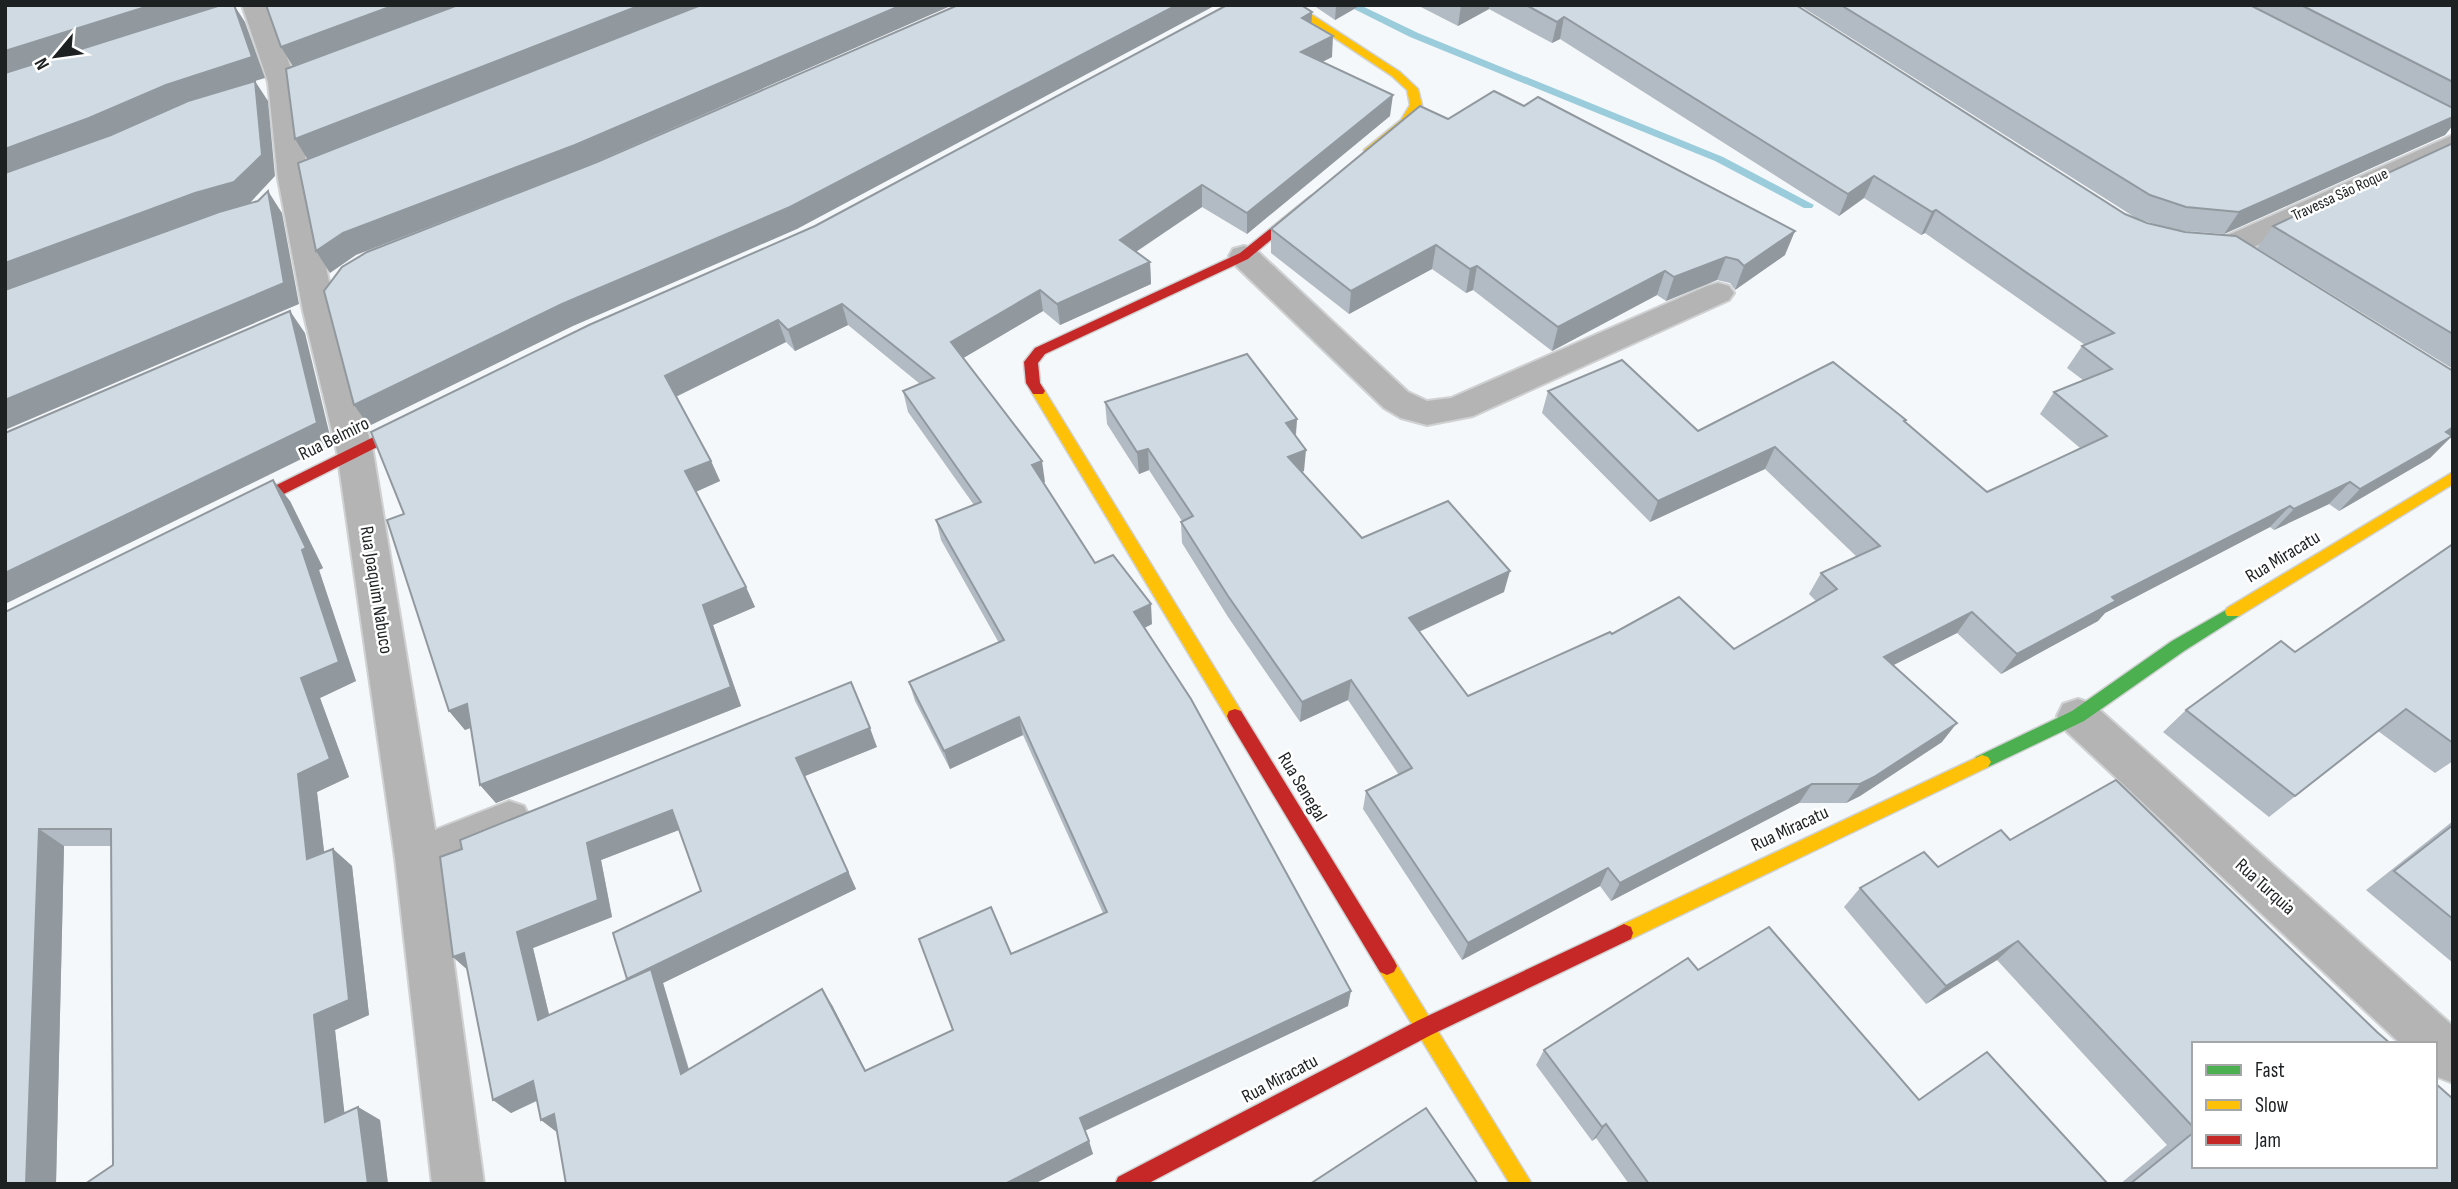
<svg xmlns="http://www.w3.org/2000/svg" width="2458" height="1189" font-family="'Sofia Sans Condensed',sans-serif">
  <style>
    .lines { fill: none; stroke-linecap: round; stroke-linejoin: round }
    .stream { fill: #9accdc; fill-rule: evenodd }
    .street-casing { stroke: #cfd1d2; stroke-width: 4 }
    .fast-casing { stroke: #cfd1d2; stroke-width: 3 }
    .slow-casing { stroke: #cfd1d2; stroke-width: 3 }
    .jam-casing { stroke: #cfd1d2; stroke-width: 3 }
    .street { fill: #b4b4b4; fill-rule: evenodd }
    .fast { fill: #4caf50; fill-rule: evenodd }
    .slow { fill: #ffc107; fill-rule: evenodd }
    .jam { fill: #c62828; fill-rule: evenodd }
    .wall { fill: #b2bbc3; fill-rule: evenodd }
    .shaded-wall { fill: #91999f }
    .building { fill: #cfdae3; stroke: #91999f; stroke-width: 2 }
    .labels { text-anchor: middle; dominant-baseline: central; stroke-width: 5; stroke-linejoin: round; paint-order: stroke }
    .far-street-label { font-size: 16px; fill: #1e2122; stroke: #fff }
    .street-label { font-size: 19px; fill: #1e2122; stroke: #fff }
  </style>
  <rect width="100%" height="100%" fill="#f5f8fa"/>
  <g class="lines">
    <!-- stream -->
    <path class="stream" d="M 1346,5 L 1360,5 L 1418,33 L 1723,157 L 1814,205 L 1812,208 L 1804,208 L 1715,161 L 1410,37 Z"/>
    <defs>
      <g id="street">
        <path d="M 242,5 L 268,5 L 296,82 L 308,179 L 335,311 L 373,452 L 435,830 L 509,801 L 524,806 L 531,820 L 524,834 L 441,869 L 484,1184 L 432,1184 L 395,858 L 337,452 L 303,311 L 278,179 L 268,82 Z"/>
        <path d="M 2453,135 L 2453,154 L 2239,254 L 2228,257 L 2217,254 L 2213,247 L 2217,240 Z"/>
        <path d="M 1244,246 L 1255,249 L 1408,392 L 1427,401 L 1451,398 L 1707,286 L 1718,283 L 1729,286 L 1734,293 L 1729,300 L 1473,416 L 1427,425 L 1401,418 L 1384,408 L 1233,263 L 1229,256 L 1233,249 Z"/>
        <path d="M 2078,699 L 2093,704 L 2453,1026 L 2453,1083 L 2435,1076 L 2435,1044 L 2401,1044 L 2063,728 L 2057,716 L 2063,704 Z"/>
      </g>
      <path id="fast" d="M 2233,606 L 2239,608 L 2241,612 L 2239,616 L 2184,651 L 2084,721 L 1988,767 L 1982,769 L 1976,767 L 1973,762 L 1976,757 L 2072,711 L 2172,641 Z"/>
      <g id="slow">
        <path d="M 1285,5 L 1297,5 L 1400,72 L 1418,89 L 1422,105 L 1409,124 L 1374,152 L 1370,154 L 1364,150 L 1401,120 L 1410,105 L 1407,90 L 1392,76 Z"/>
        <path d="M 1038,386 L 1043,388 L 1241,711 L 1243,716 L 1241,721 L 1235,723 L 1229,721 L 1031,391 Z"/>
        <path d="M 2453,472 L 2453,484 L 2239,616 L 2227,616 L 2225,612 L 2227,608 Z"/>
        <path d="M 1982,755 L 1988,757 L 1991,762 L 1988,767 L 1631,939 L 1624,942 L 1617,939 L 1615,933 L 1617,927 Z"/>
        <path d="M 1387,957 L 1394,960 L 1532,1184 L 1510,1184 L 1380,972 L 1377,966 L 1380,960 Z"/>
      </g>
      <g id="jam">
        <path d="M 1311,196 L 1315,197 L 1315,203 L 1248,259 L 1045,354 L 1038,363 L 1040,383 L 1045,391 L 1043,394 L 1033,394 L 1026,383 L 1024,362 L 1035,348 L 1240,253 Z"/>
        <path d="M 422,413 L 429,418 L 427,422 L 240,516 L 230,516 L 228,512 L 230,508 Z"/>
        <path d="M 1235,709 L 1241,711 L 1394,960 L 1397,966 L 1394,972 L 1387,975 L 1380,972 L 1229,721 L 1227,716 L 1229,711 Z"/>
        <path d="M 1624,924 L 1631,927 L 1633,933 L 1631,939 L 1431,1035 L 1147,1184 L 1115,1184 L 1118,1177 L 1417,1021 Z"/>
      </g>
    </defs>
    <!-- street casing -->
    <use href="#street" class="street-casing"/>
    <!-- fast casing -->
    <use href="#fast" class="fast-casing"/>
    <!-- slow casing -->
    <use href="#slow" class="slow-casing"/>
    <!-- jam casing -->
    <use href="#jam" class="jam-casing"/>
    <!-- street -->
    <use href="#street" class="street"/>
    <!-- fast -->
    <use href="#fast" class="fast"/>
    <!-- slow -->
    <use href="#slow" class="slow"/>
    <!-- jam -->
    <use href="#jam" class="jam"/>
  </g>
  <!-- wall -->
  <g class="wall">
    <path d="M 1313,5 L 1361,5 L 1335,20 Z"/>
    <path d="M 1417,5 L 1796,5 L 2125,214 L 2147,223 L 2167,228 L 2136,218 L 1799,5 L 2453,5 L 2453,125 L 2445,135 L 2224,234 L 2174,230 L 2453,371 L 2453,435 L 2430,458 L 2339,511 L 2329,504 L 2274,530 L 2270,527 L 2105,613 L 2098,621 L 2001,674 L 1957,633 L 1893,665 L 1942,742 L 1860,796 L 1846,803 L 1799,803 L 1611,901 L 1600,886 L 1462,960 L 1363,809 L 1366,791 L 1399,775 L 1348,700 L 1300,722 L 1228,617 L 1182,543 L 1181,522 L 1182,521 L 1149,470 L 1139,474 L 1107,424 L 1105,402 L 1297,419 L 1296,436 L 1304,471 L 1302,472 L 1362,538 L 1504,592 L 1419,632 L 1468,696 L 1612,634 L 1734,649 L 1816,601 L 1809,594 L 1821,573 L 1857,557 L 1765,469 L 1650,522 L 1542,413 L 1548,391 L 1698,431 L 1906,420 L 1905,422 L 1987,492 L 2080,448 L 2040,414 L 2054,392 L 2083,380 L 2067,368 L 2082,346 L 2085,345 L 1925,233 L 1921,235 L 1864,198 L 1839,216 L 1560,39 L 1552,43 L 1489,9 L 1458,26 Z"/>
    <path d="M 1312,12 L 1312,24 L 1332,57 L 1322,62 L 1390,116 L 1247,234 L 1202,207 L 1136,252 L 1150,262 L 1151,284 L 1060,325 L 1043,311 L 963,358 L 1045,482 L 1043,482 L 1095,563 L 1152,624 L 1144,628 L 1348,1006 L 1085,1131 L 1093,1154 L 1034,1184 L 566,1184 L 557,1132 L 541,1120 L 537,1101 L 511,1113 L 493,1100 L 467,969 L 453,957 L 440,857 L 877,747 L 805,776 L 856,889 L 663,983 L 689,1069 L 832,1005 L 866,1071 L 953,1030 L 1011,954 L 1103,913 L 1023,735 L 950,769 L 915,701 L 909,682 L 999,643 L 941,540 L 936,520 L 974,505 L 908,412 L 903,391 L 920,384 L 848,325 L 795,351 L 786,342 L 676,397 L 711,461 L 720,481 L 696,492 L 746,587 L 755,607 L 713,625 L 741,706 L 496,803 L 480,785 L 471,728 L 465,730 L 449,711 L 404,514 L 815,226 ZM 679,830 L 701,891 L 628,979 L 549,1015 L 533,948 L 612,917 L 601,860 Z"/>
    <path d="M 2453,143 L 2453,369 L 2257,248 L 2273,226 Z"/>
    <path d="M 1271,229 L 1785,255 L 1735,290 L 1730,283 L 1717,280 L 1666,301 L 1657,295 L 1552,351 L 1473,290 L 1466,293 L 1432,269 L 1349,314 L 1271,253 Z"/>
    <path d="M 290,501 L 323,568 L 319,570 L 356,681 L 320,698 L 349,777 L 317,792 L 324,852 L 333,849 L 352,866 L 369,1015 L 335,1030 L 344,1113 L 358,1107 L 380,1120 L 388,1184 L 85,1184 L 113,1165 L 111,846 L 64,846 L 56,1184 L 5,612 Z"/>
    <path d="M 2453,544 L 2453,761 L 2435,773 L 2378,731 L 2269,817 L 2163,732 L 2186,710 L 2295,652 Z"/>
    <path d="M 2453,821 L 2453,963 L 2366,890 Z"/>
    <path d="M 1938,867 L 2194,1044 L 2194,1166 L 2453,1184 L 2120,1184 L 2167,1145 L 1997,960 L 1926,1004 L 1844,907 L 1860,888 Z"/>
    <path d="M 1698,970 L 1919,1100 L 2108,1184 L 1629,1184 L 1596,1138 L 1592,1141 L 1536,1065 L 1544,1050 Z"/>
  </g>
  <!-- shaded-wall -->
  <g class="shaded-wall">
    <path d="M 152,5 L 230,5 L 5,77 L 5,51 Z"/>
    <path d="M 234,5 L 245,22 L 265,78 L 255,81 L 268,101 L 275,176 L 249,204 L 210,215 L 5,291 L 5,263 L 105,140 L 5,177 L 5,149 Z"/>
    <path d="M 395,5 L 461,5 L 294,68 L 281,47 Z"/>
    <path d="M 641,5 L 700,5 L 308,160 L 295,139 Z"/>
    <path d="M 902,5 L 953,5 L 584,167 L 356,255 L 330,273 L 316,251 L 343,233 Z"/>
    <path d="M 1177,5 L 1216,5 L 797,229 L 573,326 L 369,426 L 354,405 Z"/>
    <path d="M 1336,5 L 1361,5 L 1335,20 Z"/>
    <path d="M 1461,5 L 1489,5 L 1489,9 L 1458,26 Z"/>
    <path d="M 1312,12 L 1311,33 L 1302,18 Z"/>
    <path d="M 1564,17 L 1560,39 L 1552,43 L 1557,22 Z"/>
    <path d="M 1333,36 L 1332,57 L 1300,73 L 1301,52 Z"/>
    <path d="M 1393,95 L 1390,116 L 1247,234 L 1247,213 Z"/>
    <path d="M 2453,117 L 2453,125 L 2445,135 L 2224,234 L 2239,212 Z"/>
    <path d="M 1874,176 L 1864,198 L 1839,216 L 1848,194 Z"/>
    <path d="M 1202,185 L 1202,207 L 1122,261 L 1120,240 Z"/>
    <path d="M 268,191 L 282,213 L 299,304 L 5,430 L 5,400 L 284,283 Z"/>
    <path d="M 1936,210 L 1925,233 L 1921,235 L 1932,212 Z"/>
    <path d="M 1795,231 L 1785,255 L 1735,290 L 1744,266 Z"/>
    <path d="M 1436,245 L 1432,269 L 1349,314 L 1351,291 Z"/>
    <path d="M 1726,257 L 1717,280 L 1666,301 L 1674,277 Z"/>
    <path d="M 1150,262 L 1151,284 L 1060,325 L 1057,304 Z"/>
    <path d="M 1477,266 L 1473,290 L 1466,293 L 1470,269 Z"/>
    <path d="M 1665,271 L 1657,295 L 1552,351 L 1558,327 Z"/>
    <path d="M 1040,290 L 1043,311 L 955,363 L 951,342 Z"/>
    <path d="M 842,304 L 848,325 L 795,351 L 788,330 Z"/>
    <path d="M 290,311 L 305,333 L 332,444 L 5,604 L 5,573 Z"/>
    <path d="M 778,320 L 786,342 L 675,397 L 665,376 Z"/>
    <path d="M 1297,419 L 1295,441 L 1286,423 Z"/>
    <path d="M 2453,427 L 2453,435 L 2444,441 L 2452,436 L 2430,458 L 2339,511 L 2360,489 Z"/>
    <path d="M 1775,447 L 1765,469 L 1650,522 L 1658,501 Z"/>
    <path d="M 1148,449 L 1149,470 L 1139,474 L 1137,452 Z"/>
    <path d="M 1306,450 L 1304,471 L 1286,478 L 1288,457 Z"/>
    <path d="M 711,461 L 720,481 L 695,492 L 685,471 Z"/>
    <path d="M 1042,461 L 1045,482 L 1036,486 L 1032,465 Z"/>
    <path d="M 273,480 L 290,501 L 323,568 L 319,570 L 356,681 L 320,698 L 349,777 L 317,792 L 327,876 L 307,859 L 298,774 L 301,678 Z"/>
    <path d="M 2350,482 L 2329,504 L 2274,530 L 2294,509 Z"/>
    <path d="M 2290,506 L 2270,527 L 2105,613 L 2098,621 L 2001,674 L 2017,654 L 2112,597 Z"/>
    <path d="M 1510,571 L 1504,592 L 1405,638 L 1409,618 Z"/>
    <path d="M 746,587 L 755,607 L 713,625 L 741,706 L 496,803 L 480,785 L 703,605 Z"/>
    <path d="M 1151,604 L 1152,624 L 1136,632 L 1134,612 Z"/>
    <path d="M 1972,612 L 1957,633 L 1870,677 L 1884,657 Z"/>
    <path d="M 1351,680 L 1348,700 L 1300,722 L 1302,702 Z"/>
    <path d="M 467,704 L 482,723 L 465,730 L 449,711 Z"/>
    <path d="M 1019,717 L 1023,735 L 950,769 L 944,751 Z"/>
    <path d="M 1957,723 L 1942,742 L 1860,796 L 1846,803 L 1860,784 Z"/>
    <path d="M 870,728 L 877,747 L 805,776 L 856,889 L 663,983 L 694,1088 L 681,1074 L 627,979 L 848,872 L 796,758 Z"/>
    <path d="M 1812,784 L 1799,803 L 1611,901 L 1620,883 Z"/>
    <path d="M 672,810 L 684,828 L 601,860 L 612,917 L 533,948 L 554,1035 L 538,1020 L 517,932 L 587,843 Z"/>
    <path d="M 39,829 L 64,846 L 56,1184 L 26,1184 Z"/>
    <path d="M 333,849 L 352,866 L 369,1015 L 335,1030 L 347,1135 L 325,1122 L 314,1015 Z"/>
    <path d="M 1608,868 L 1600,886 L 1462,960 L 1468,943 Z"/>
    <path d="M 2018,941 L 1997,960 L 1926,1004 L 1946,986 Z"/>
    <path d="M 464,953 L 471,973 L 453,957 Z"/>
    <path d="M 822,989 L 832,1005 L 873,1085 L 865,1071 Z"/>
    <path d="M 1351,991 L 1348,1006 L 1084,1131 L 1080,1118 Z"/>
    <path d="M 533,1081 L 550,1094 L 511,1113 L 493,1100 Z"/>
    <path d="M 358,1107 L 380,1120 L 388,1184 L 368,1184 Z"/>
    <path d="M 554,1114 L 558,1133 L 541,1120 Z"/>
    <path d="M 1606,1124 L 1596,1138 L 1592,1141 L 1602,1127 Z"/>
    <path d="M 1089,1141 L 1093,1154 L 1034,1184 L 1005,1184 Z"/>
  </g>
  <!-- building -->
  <g class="building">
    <path d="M 5,5 L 152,5 L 5,51 Z"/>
    <path d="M 221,5 L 234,5 L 252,57 L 166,85 L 89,118 L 5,149 L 5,73 Z"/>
    <path d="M 266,5 L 395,5 L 281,47 Z"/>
    <path d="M 458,5 L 641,5 L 295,139 L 286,69 Z"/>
    <path d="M 701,5 L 902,5 L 575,145 L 343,233 L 316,251 L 298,163 Z"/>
    <path d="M 958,5 L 1177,5 L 790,207 L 562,304 L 354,405 L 324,291 L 342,267 L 367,252 L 597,162 Z"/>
    <path d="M 1227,5 L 1301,5 L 1312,12 L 1302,18 L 1333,36 L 1301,52 L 1393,95 L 1247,213 L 1202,185 L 1120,240 L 1150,262 L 1057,304 L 1040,290 L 951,342 L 1042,461 L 1032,465 L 1095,563 L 1113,555 L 1151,604 L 1134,612 L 1191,699 L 1351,991 L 1080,1118 L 1089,1141 L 1005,1184 L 566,1184 L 554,1114 L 541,1120 L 533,1081 L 493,1100 L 464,953 L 453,957 L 440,857 L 462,849 L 460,840 L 851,682 L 870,728 L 796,758 L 848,872 L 627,979 L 613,933 L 701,891 L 672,810 L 587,843 L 598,900 L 517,932 L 538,1020 L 651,969 L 681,1074 L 822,989 L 865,1071 L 953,1030 L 919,939 L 991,907 L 1011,954 L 1107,912 L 1019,717 L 944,751 L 909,682 L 1004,640 L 936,520 L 981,502 L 903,391 L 934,378 L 842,304 L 788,330 L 778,320 L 665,376 L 711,461 L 685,471 L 746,587 L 703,605 L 731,687 L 480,785 L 467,704 L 449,711 L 387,520 L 404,514 L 371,432 L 589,325 L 815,226 Z"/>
    <path d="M 1526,5 L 1796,5 L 2125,214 L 2147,223 L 2185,232 L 2236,236 L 2453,371 L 2453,427 L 2446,432 L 2452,436 L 2360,489 L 2350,482 L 2294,509 L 2290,506 L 2112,597 L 2116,601 L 2017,654 L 1972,612 L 1884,657 L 1957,723 L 1874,777 L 1860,784 L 1812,784 L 1620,883 L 1608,868 L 1468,943 L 1366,791 L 1412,768 L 1351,680 L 1302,702 L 1228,596 L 1181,522 L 1193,516 L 1148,449 L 1137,452 L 1105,402 L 1247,354 L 1297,419 L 1286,423 L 1306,450 L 1288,457 L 1362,538 L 1448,501 L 1510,571 L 1409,618 L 1468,696 L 1610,632 L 1612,634 L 1679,597 L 1734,649 L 1837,589 L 1821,573 L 1880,546 L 1775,447 L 1658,501 L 1548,391 L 1622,360 L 1698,431 L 1833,362 L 1906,420 L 1904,421 L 1987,492 L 2107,436 L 2054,392 L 2112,369 L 2082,346 L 2114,333 L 1936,210 L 1932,212 L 1874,176 L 1848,194 L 1564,17 L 1557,22 Z"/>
    <path d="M 1841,5 L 2250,5 L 2453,108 L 2453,117 L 2239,212 L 2186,207 L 2150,195 Z"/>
    <path d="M 2301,5 L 2453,5 L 2453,82 Z"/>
    <path d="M 255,81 L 262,155 L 234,182 L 195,193 L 5,263 L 5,173 L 111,135 L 188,101 Z"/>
    <path d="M 1494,91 L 1524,106 L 1538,97 L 1795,231 L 1744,266 L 1738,260 L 1726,257 L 1674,277 L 1665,271 L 1558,327 L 1477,266 L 1470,269 L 1436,245 L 1351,291 L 1271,229 L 1420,106 L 1448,119 Z"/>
    <path d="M 2453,143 L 2453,334 L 2273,226 Z"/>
    <path d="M 268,191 L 284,283 L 5,400 L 5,290 L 219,212 L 258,201 Z"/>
    <path d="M 290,311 L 317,423 L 5,573 L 5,433 Z"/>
    <path d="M 273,480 L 306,548 L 302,550 L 339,662 L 301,678 L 330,759 L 298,774 L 307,859 L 333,849 L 349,1000 L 314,1015 L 325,1122 L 358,1107 L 368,1184 L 85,1184 L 113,1165 L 111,829 L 39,829 L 26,1184 L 5,1184 L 5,612 Z"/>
    <path d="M 2453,544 L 2453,743 L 2406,709 L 2295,796 L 2186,710 L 2281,641 L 2295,652 Z"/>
    <path d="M 2116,780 L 2377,1032 L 2391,1044 L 2194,1044 L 2194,1128 L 2018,941 L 1946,986 L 1860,888 L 1924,852 L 1938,867 L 2001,830 L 2010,840 Z"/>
    <path d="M 2453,825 L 2453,919 L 2394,871 Z"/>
    <path d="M 1769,927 L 1919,1100 L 1987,1052 L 2108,1184 L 1649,1184 L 1606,1124 L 1602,1127 L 1544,1050 L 1688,958 L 1698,970 Z"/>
    <path d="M 2435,1083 L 2453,1099 L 2453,1184 L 2130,1184 L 2194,1132 L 2194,1166 L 2435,1166 Z"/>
    <path d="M 1426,1108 L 1478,1184 L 1310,1184 Z"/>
  </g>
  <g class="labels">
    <!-- far-street labels -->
    <g class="far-street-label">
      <text transform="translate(2340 195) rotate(-25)">Travessa São Roque</text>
    </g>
    <!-- street labels -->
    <g class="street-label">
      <text transform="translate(334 439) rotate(-26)">Rua Belmiro</text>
      <text transform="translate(2283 557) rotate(-31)">Rua Miracatu</text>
      <text transform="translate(376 590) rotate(81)">Rua Joaquim Nabuco</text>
      <text transform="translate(1302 787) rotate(59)">Rua Senegal</text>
      <text transform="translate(1790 829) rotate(-25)">Rua Miracatu</text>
      <text transform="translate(2265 887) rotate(42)">Rua Turquia</text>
      <text transform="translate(1280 1079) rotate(-28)">Rua Miracatu</text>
    </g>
  </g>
  <!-- border -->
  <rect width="2458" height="1189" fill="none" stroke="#1e2122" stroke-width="14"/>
  <!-- legend -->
  <rect x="2192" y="1042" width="245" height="126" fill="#ffffff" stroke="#a5a6a7" stroke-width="2"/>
  <rect x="2206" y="1065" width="35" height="10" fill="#4caf50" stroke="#a5a6a7" stroke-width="2"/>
  <text x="2255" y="1077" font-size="21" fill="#1e2122">Fast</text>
  <rect x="2206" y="1100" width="35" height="10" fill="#ffc107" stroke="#a5a6a7" stroke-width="2"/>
  <text x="2255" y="1112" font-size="21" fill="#1e2122">Slow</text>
  <rect x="2206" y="1135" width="35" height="10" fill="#c62828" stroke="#a5a6a7" stroke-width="2"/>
  <text x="2255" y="1147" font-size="21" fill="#1e2122">Jam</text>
  <!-- north arrow -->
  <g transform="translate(56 56) rotate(241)" stroke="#ffffff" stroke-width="5" paint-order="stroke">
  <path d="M0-5L12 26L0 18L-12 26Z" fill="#1e2122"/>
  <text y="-10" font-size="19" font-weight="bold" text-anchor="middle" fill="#1e2122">N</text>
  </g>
</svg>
